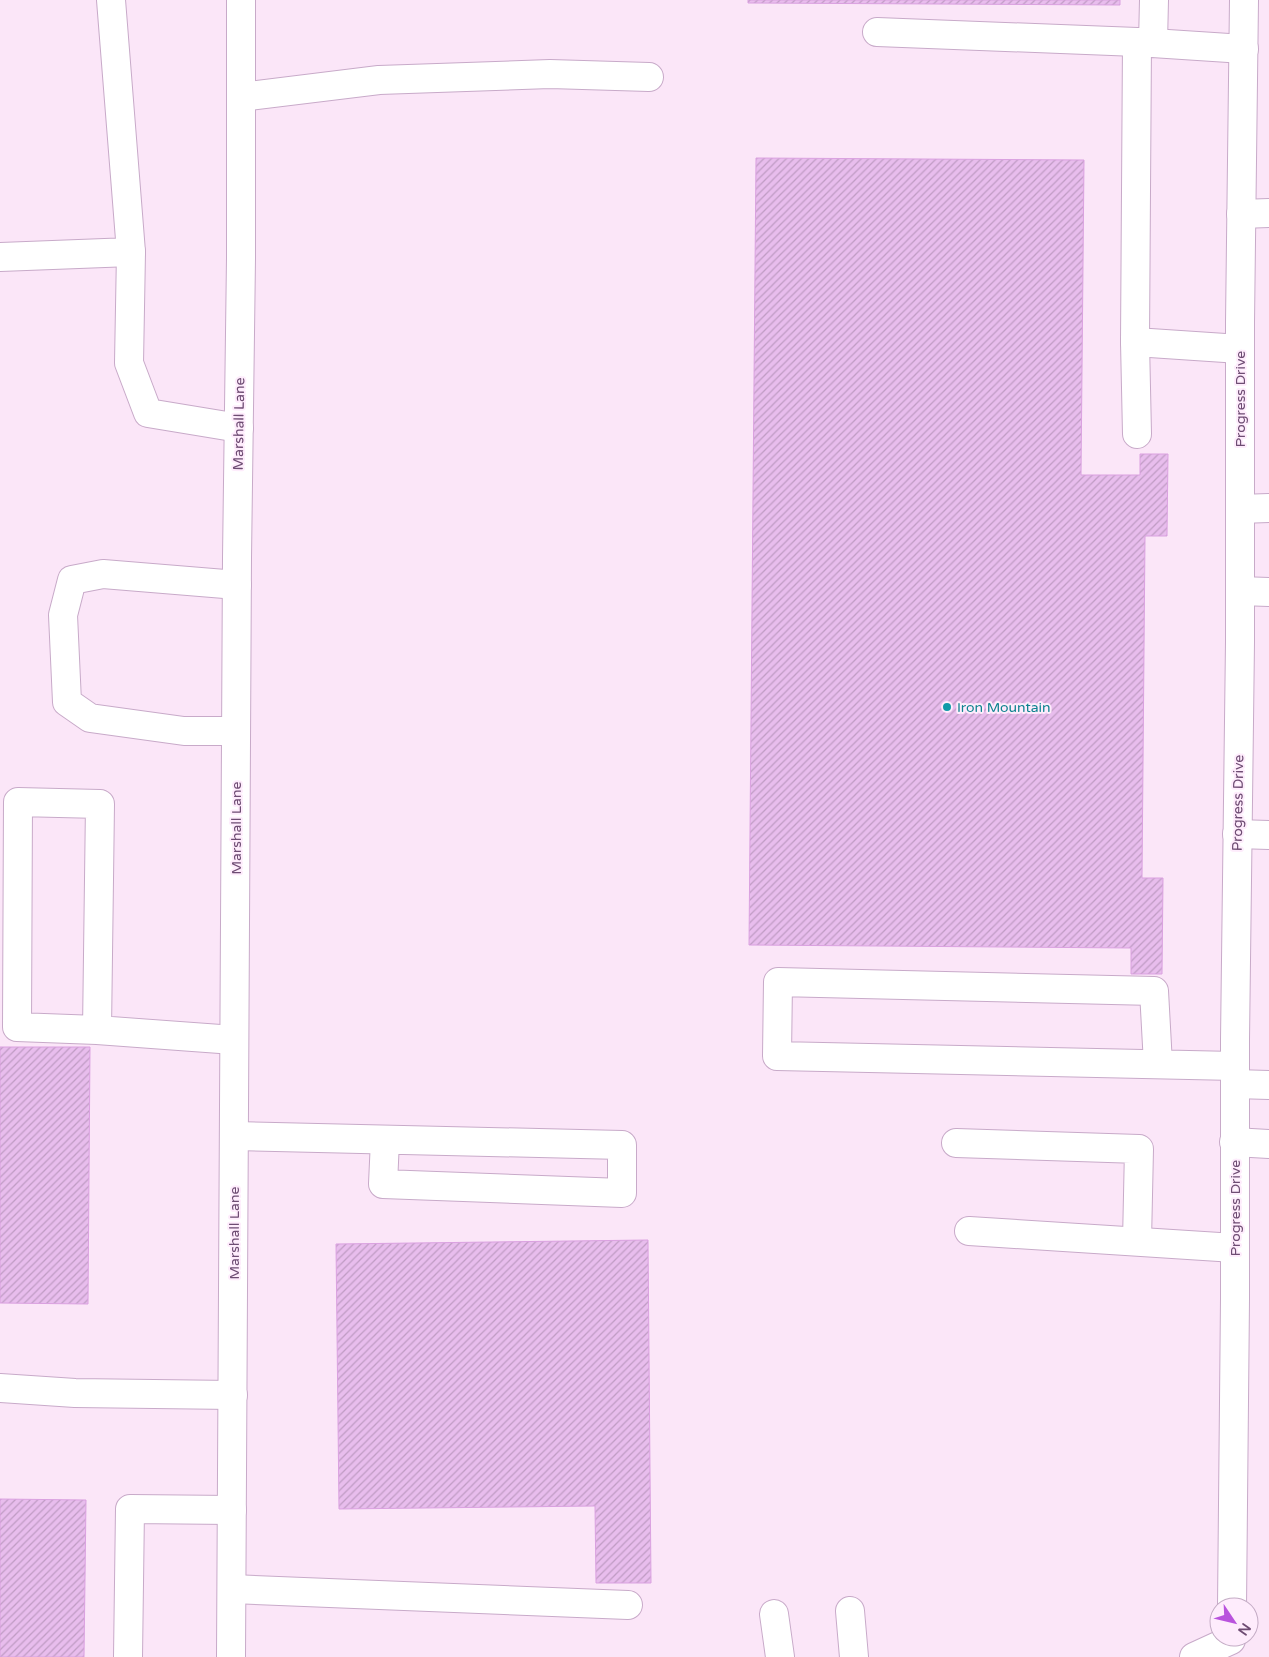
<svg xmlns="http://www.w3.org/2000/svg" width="1269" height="1657" font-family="'Varela Round',sans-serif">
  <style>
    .building { fill: url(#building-hatch); stroke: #daa1e0 }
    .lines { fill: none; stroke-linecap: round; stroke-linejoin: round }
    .minor-casing { stroke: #c8aac9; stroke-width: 30 }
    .minor { stroke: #fff; stroke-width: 28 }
    .culture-dot { fill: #0f9aa8; stroke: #feecfc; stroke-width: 2 }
    .labels { text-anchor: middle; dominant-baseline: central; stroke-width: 4; stroke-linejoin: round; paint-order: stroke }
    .street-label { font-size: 14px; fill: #6e4c73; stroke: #feecfc }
    .culture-label { font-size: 14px; fill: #0d838f; stroke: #feecfc; text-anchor: start }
  </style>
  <defs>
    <pattern id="building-hatch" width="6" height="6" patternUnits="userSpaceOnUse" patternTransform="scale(1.25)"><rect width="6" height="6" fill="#e8bded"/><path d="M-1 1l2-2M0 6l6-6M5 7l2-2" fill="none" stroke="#c09cc4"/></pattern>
  </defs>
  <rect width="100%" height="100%" fill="#fbe6f8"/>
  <!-- building -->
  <g class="building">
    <path d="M 748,0 L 1120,0 L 1120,5 L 748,3 Z"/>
    <path d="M 756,158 L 1084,160 L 1081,475 L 1140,475 L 1140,454 L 1168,454 L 1167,536 L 1145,536 L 1142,878 L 1163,878 L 1162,974 L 1131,974 L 1131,948 L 749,945 Z"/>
    <path d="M 0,1047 L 90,1047 L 88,1304 L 0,1303 Z"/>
    <path d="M 648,1240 L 651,1583 L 596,1583 L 595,1506 L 339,1509 L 336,1244 Z"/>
    <path d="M 0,1499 L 86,1500 L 84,1657 L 0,1657 Z"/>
  </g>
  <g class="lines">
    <defs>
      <g id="minor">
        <path d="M 877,32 L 1137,42"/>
        <path d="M 1153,43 L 1154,0"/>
        <path d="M 241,97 L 379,80 L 550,74 L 649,77"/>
        <path d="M 1241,214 L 1269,213"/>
        <path d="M 131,252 L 129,363 L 148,413 L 239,428"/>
        <path d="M 0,257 L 131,252 L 111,0"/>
        <path d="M 1135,342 L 1137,434"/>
        <path d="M 1240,349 L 1135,342 L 1137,42 L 1244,49"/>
        <path d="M 1240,509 L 1269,508"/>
        <path d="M 1240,591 L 1269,592"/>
        <path d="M 236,731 L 184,731 L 90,718 L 67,702 L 63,615 L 72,580 L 103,574 L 237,585"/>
        <path d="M 1237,834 L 1269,835"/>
        <path d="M 97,1030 L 17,1027 L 18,802 L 100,804 L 97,1030 L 234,1040"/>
        <path d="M 1158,1064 L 1154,991 L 778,982 L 777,1056 L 1235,1066"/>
        <path d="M 1235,1084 L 1269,1085"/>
        <path d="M 234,1136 L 622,1145 L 622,1193 L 383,1184 L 385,1140"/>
        <path d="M 1234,1142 L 1269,1144"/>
        <path d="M 956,1143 L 1139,1149 L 1137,1241"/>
        <path d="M 969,1231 L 1235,1248"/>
        <path d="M 0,1388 L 75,1393 L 233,1395"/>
        <path d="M 232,1589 L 628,1605"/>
        <path d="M 1232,1607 L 1235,1299 L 1235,1040 L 1240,642 L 1240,322 L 1244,0"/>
        <path d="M 850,1611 L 854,1657"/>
        <path d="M 774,1614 L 780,1657"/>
        <path d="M 128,1657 L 130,1509 L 232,1510"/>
        <path d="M 231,1657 L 237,558 L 241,258 L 241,0"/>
        <path d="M 1194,1657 L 1231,1640"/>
      </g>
    </defs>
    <!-- minor casing -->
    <use href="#minor" class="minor-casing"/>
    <!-- minor -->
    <use href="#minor" class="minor"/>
  </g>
  <!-- markers -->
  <circle class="culture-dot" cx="947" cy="707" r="5"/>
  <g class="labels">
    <!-- street labels -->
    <g class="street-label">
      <text transform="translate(1240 399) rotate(-90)">Progress Drive</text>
      <text transform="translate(239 424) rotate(-89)">Marshall Lane</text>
      <text transform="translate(1238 803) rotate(-89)">Progress Drive</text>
      <text transform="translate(236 828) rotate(-90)">Marshall Lane</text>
      <text transform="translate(1235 1208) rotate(-90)">Progress Drive</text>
      <text transform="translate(234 1233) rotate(-90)">Marshall Lane</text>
    </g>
    <!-- culture labels -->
    <g class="culture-label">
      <text x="957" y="707">Iron Mountain</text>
    </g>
  </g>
  <!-- north arrow -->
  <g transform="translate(1234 1622) rotate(125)"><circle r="24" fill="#feecfc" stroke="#c4acc5"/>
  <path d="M0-4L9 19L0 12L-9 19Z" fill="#b953dd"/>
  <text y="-8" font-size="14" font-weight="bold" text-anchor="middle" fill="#6e4c73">N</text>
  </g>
</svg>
